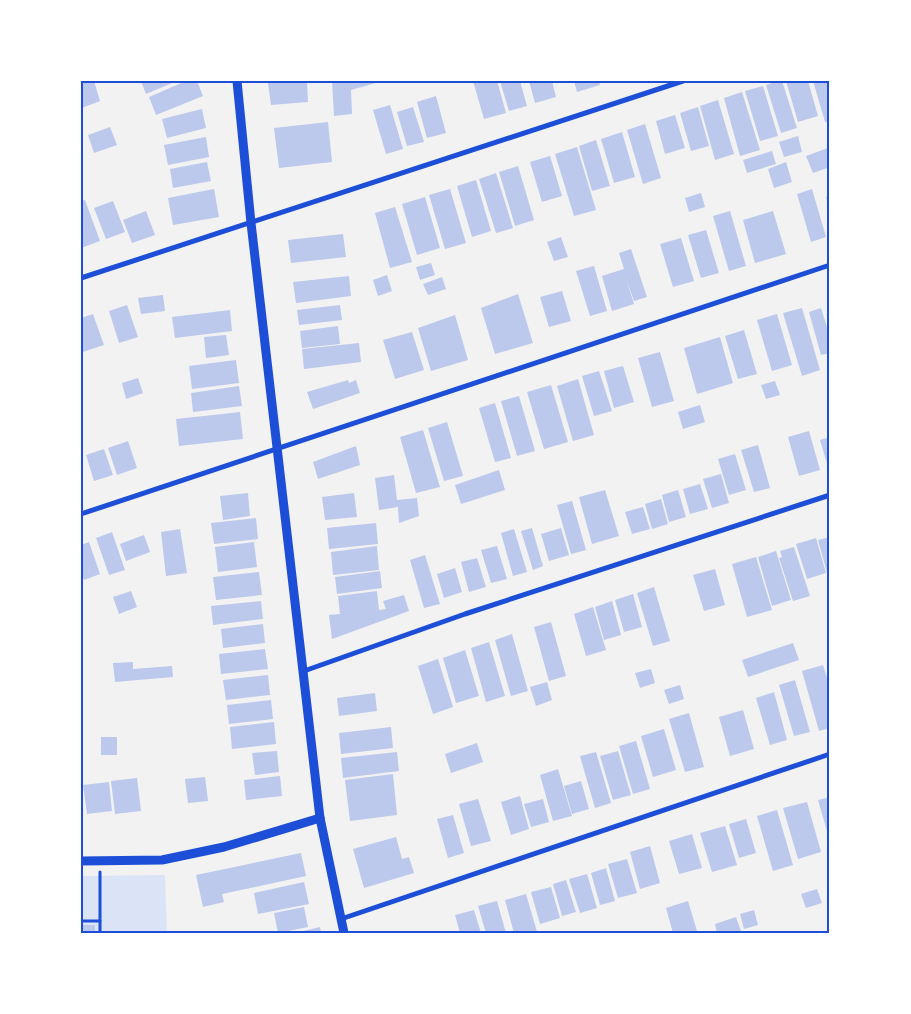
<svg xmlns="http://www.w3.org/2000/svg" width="911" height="1014" font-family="Helvetica,sans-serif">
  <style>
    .green { fill: #dbe4f7 }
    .building { fill: #bdc9ec }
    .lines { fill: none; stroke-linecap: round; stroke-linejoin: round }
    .path { stroke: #1d4ed8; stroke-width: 3 }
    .minor { stroke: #1d4ed8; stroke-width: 5 }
    .tertiary { stroke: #1d4ed8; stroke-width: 9 }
    .neatline { fill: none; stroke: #1d4ed8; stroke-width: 2 }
  </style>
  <rect width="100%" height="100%" fill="#f2f2f2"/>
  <!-- green -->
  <path class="green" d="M 165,875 L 167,933 L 81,933 L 81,876 Z"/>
  <!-- building -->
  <g class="building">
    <path d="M 94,81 L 100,101 L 82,108 L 81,82 Z"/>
    <path d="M 141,81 L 177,81 L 146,94 Z"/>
    <path d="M 186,81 L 197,81 L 203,96 L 156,115 L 149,97 Z"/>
    <path d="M 287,81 L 307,81 L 308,102 L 271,105 L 268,83 Z"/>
    <path d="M 332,81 L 379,81 L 379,82 L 351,90 L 352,114 L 334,116 Z"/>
    <path d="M 473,81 L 497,81 L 506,113 L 484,119 Z"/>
    <path d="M 500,81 L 520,81 L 527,106 L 509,111 Z"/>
    <path d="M 529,81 L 552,81 L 556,97 L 535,103 Z"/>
    <path d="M 574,81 L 599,81 L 600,85 L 577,92 Z"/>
    <path d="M 777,81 L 782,81 L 797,128 L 781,133 L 766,85 Z"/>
    <path d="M 786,81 L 808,81 L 818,116 L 798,122 Z"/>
    <path d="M 813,81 L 830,81 L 830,121 L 825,122 Z"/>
    <path d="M 763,86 L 778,136 L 760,141 L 745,91 Z"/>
    <path d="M 742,92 L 760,150 L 740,156 L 724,98 Z"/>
    <path d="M 436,96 L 446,133 L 427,138 L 417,102 Z"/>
    <path d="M 718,100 L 734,154 L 715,160 L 700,106 Z"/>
    <path d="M 390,105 L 403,149 L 386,154 L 373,110 Z"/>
    <path d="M 413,107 L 424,142 L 407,146 L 397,112 Z"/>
    <path d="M 698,107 L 709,146 L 691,151 L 680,113 Z"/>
    <path d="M 202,109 L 206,128 L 167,138 L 162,119 Z"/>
    <path d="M 675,115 L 685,148 L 665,154 L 656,121 Z"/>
    <path d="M 328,122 L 332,162 L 279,168 L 274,128 Z"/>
    <path d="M 645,124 L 661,178 L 643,184 L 627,130 Z"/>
    <path d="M 110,127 L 117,145 L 94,153 L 88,135 Z"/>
    <path d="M 622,132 L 635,177 L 614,183 L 601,139 Z"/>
    <path d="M 798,136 L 802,152 L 784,157 L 779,142 Z"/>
    <path d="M 206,137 L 209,157 L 168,165 L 164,145 Z"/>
    <path d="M 596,140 L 610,186 L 592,191 L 579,146 Z"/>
    <path d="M 577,147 L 596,210 L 574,216 L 555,154 Z"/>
    <path d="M 828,148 L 830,167 L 813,173 L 806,156 Z"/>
    <path d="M 772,151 L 776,164 L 747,173 L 743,160 Z"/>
    <path d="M 550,156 L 562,196 L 542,202 L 530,162 Z"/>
    <path d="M 207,162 L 211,181 L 173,188 L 170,169 Z"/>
    <path d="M 786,162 L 792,182 L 774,188 L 768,169 Z"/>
    <path d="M 518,166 L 534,220 L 515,226 L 499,172 Z"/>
    <path d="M 496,173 L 513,228 L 496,233 L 479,179 Z"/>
    <path d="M 476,180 L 491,231 L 472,237 L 457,186 Z"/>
    <path d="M 214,189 L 219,217 L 173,225 L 168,198 Z"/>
    <path d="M 450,189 L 466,243 L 445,249 L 429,195 Z"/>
    <path d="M 812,189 L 826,237 L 811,242 L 797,194 Z"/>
    <path d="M 701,193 L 705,207 L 689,212 L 685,198 Z"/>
    <path d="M 830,196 L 830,207 L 829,208 L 826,197 Z"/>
    <path d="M 425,197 L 440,248 L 417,255 L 402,204 Z"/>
    <path d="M 85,200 L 100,241 L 81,248 L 81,201 Z"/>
    <path d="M 113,201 L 125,232 L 106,239 L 94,208 Z"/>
    <path d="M 395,207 L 412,262 L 390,268 L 375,213 Z"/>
    <path d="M 146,211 L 155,235 L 132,243 L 123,220 Z"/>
    <path d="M 730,211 L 746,266 L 729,271 L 713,216 Z"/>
    <path d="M 773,211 L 786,254 L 755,263 L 743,220 Z"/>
    <path d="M 706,230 L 719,273 L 701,278 L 688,235 Z"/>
    <path d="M 343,234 L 346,257 L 291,263 L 288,240 Z"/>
    <path d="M 561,237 L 568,257 L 554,261 L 547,242 Z"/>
    <path d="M 681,238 L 694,281 L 673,287 L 660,244 Z"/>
    <path d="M 631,249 L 647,297 L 634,301 L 626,278 L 634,304 L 612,311 L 602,276 L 624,269 L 619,253 Z"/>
    <path d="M 431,263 L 435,275 L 420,280 L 416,267 Z"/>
    <path d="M 594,266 L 607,311 L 590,316 L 576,271 Z"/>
    <path d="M 387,275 L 392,291 L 378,296 L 373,280 Z"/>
    <path d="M 349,276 L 351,296 L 296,303 L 293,282 Z"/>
    <path d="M 442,277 L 446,289 L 428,295 L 423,284 Z"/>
    <path d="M 562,291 L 571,321 L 549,327 L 540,297 Z"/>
    <path d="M 518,294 L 533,343 L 495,354 L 481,308 Z"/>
    <path d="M 163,295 L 165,311 L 141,314 L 138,298 Z"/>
    <path d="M 127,305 L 138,337 L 119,343 L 109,311 Z"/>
    <path d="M 340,305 L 342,320 L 299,325 L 297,310 Z"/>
    <path d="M 802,308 L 820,370 L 802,376 L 783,313 Z"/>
    <path d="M 821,308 L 830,337 L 830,353 L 821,355 L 809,312 Z"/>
    <path d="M 230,310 L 232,331 L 175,338 L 172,317 Z"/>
    <path d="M 93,314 L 104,345 L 83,352 L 81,345 L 81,318 Z"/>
    <path d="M 777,314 L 792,365 L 772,371 L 757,320 Z"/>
    <path d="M 455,315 L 468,360 L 431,371 L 418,328 Z"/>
    <path d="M 338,326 L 340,344 L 302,348 L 300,331 Z"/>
    <path d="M 744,330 L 757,374 L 738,379 L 725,336 Z"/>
    <path d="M 412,332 L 424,370 L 395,379 L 383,340 Z"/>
    <path d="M 226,335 L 229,355 L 206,358 L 204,337 Z"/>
    <path d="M 720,337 L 733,383 L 697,394 L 684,348 Z"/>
    <path d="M 359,343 L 361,362 L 304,369 L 302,349 Z"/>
    <path d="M 660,352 L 674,401 L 652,407 L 638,358 Z"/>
    <path d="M 236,360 L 239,383 L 192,389 L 189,366 Z"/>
    <path d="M 623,366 L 634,402 L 614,408 L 604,371 Z"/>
    <path d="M 599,371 L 612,411 L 594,416 L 582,376 Z"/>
    <path d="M 138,378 L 143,393 L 126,399 L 122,383 Z"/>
    <path d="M 578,379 L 594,435 L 573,441 L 557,386 Z"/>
    <path d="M 348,380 L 349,383 L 356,380 L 360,393 L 313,409 L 307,392 Z"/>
    <path d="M 775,381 L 780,395 L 766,399 L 761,385 Z"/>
    <path d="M 551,385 L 568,442 L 544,449 L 527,392 Z"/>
    <path d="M 239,386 L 242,406 L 193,412 L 191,393 Z"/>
    <path d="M 519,396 L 535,451 L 517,456 L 501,401 Z"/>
    <path d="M 495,403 L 511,458 L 495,462 L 479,408 Z"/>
    <path d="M 700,405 L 705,422 L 683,429 L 678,412 Z"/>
    <path d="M 240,412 L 243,439 L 179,446 L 176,419 Z"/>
    <path d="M 447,422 L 463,476 L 444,481 L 428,428 Z"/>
    <path d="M 423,430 L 440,487 L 416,493 L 400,437 Z"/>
    <path d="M 809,431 L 820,470 L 799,476 L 788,437 Z"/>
    <path d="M 830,437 L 830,466 L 828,467 L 820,440 Z"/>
    <path d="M 128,441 L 137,468 L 117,475 L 108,448 Z"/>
    <path d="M 758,445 L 770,488 L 754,492 L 741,450 Z"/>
    <path d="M 356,446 L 360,465 L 318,479 L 313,462 Z"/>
    <path d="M 104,449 L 113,475 L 94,481 L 86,455 Z"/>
    <path d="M 735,454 L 746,490 L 729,495 L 718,459 Z"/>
    <path d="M 499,470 L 505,490 L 461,504 L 455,485 Z"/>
    <path d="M 721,474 L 729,503 L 712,508 L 703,479 Z"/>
    <path d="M 394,475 L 397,500 L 417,498 L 419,516 L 399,523 L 398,507 L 379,510 L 375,478 Z"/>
    <path d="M 700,484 L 708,509 L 690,514 L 683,489 Z"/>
    <path d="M 605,490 L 619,536 L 592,544 L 579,497 Z"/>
    <path d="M 678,490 L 686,517 L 669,522 L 662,495 Z"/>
    <path d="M 248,493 L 250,516 L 223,520 L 220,496 Z"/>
    <path d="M 354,493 L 357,517 L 325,520 L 322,497 Z"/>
    <path d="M 661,499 L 668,524 L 652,529 L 645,504 Z"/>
    <path d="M 572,501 L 586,550 L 571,554 L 557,505 Z"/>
    <path d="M 643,507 L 650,529 L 632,534 L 625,512 Z"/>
    <path d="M 256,518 L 258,539 L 214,544 L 211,523 Z"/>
    <path d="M 376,523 L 378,544 L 329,549 L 327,528 Z"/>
    <path d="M 532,528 L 543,566 L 533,570 L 521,531 Z"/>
    <path d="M 561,528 L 569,555 L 549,561 L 541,534 Z"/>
    <path d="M 180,529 L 187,573 L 166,576 L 161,532 Z"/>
    <path d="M 514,529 L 527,572 L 513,576 L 501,533 Z"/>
    <path d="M 112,532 L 125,570 L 109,575 L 96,538 Z"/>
    <path d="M 144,535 L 150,552 L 126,561 L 120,544 Z"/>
    <path d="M 830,537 L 830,580 L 829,580 L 818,540 Z"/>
    <path d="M 816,538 L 826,573 L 807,579 L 796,544 Z"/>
    <path d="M 89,542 L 100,574 L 84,580 L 81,573 L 81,545 Z"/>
    <path d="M 254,542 L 257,567 L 218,572 L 215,547 Z"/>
    <path d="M 377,546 L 379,570 L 333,575 L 331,552 Z"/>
    <path d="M 497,546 L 507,579 L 491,583 L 481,550 Z"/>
    <path d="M 794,547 L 810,596 L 793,601 L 779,558 L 782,557 L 780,551 Z"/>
    <path d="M 776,551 L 791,600 L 772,606 L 758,557 Z"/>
    <path d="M 425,555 L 440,604 L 424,608 L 410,560 Z"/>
    <path d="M 756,557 L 772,610 L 747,617 L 732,564 Z"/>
    <path d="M 477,558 L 486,587 L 469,592 L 461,562 Z"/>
    <path d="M 455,568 L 462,592 L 444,598 L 437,574 Z"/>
    <path d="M 715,569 L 725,605 L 704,611 L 693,575 Z"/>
    <path d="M 380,571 L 382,588 L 337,594 L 335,577 Z"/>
    <path d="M 259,572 L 262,595 L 216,600 L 213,577 Z"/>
    <path d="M 654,587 L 670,641 L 653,646 L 637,593 Z"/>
    <path d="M 131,591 L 137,607 L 119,614 L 113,597 Z"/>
    <path d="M 377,591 L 379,610 L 386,609 L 383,601 L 404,595 L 409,611 L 332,639 L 329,615 L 340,614 L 338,596 Z"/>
    <path d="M 633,594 L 642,627 L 624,632 L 615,600 Z"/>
    <path d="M 261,601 L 263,619 L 213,625 L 211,606 Z"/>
    <path d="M 612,601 L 621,635 L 604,640 L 595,607 Z"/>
    <path d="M 593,607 L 606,650 L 586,656 L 574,614 Z"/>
    <path d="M 551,622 L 566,676 L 549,681 L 534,627 Z"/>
    <path d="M 263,624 L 265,643 L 223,648 L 221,629 Z"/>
    <path d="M 512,634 L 528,691 L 511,696 L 495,640 Z"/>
    <path d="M 489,642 L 505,696 L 486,702 L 471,648 Z"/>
    <path d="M 793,643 L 799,660 L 748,677 L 742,660 Z"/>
    <path d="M 265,649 L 268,669 L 221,674 L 219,654 Z"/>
    <path d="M 465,650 L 479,696 L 456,703 L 443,658 Z"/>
    <path d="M 438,659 L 453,707 L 433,714 L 418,666 Z"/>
    <path d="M 133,662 L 133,669 L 172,666 L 173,677 L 115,682 L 113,663 Z"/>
    <path d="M 823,665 L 830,688 L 830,728 L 819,731 L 802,671 Z"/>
    <path d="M 651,669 L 655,683 L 640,688 L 635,673 Z"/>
    <path d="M 268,675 L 270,695 L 226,700 L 223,680 Z"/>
    <path d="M 795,680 L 810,732 L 794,736 L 779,685 Z"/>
    <path d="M 547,682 L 552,700 L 536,706 L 530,687 Z"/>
    <path d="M 680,685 L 684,699 L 669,704 L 664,690 Z"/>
    <path d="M 774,692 L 787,740 L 770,745 L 756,698 Z"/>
    <path d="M 375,693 L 377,711 L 339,716 L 337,698 Z"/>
    <path d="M 271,700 L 273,719 L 229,724 L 227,705 Z"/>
    <path d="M 743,710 L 754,749 L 730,756 L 719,717 Z"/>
    <path d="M 689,713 L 704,767 L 685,772 L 669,719 Z"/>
    <path d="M 274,722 L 276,744 L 232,749 L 230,727 Z"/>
    <path d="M 391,727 L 393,748 L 341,754 L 339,733 Z"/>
    <path d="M 664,729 L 676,770 L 653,777 L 641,736 Z"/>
    <rect x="101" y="737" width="16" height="18"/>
    <path d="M 636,741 L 650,789 L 633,794 L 619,746 Z"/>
    <path d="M 477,743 L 483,762 L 451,773 L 445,754 Z"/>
    <path d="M 277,751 L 279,772 L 255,775 L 252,753 Z"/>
    <path d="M 618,751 L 631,795 L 613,800 L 600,756 Z"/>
    <path d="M 397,752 L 399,771 L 343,778 L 341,758 Z"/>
    <path d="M 596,752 L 611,803 L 595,808 L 580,756 Z"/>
    <path d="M 558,769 L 572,816 L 553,821 L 540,775 Z"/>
    <path d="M 393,774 L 397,815 L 350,821 L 345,780 Z"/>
    <path d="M 280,776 L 282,796 L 246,800 L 244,780 Z"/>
    <path d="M 205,777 L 208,801 L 188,803 L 185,779 Z"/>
    <path d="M 137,778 L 141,811 L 115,814 L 111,781 Z"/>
    <path d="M 581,781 L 589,809 L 572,814 L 564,786 Z"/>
    <path d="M 109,782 L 112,811 L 87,814 L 83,785 Z"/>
    <path d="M 520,796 L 529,829 L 511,835 L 501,802 Z"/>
    <path d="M 830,797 L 830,838 L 829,838 L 818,800 Z"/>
    <path d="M 478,799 L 491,841 L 471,846 L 459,804 Z"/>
    <path d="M 543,799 L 549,822 L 531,827 L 524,804 Z"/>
    <path d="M 807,802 L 821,852 L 798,859 L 783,808 Z"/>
    <path d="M 777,810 L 793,865 L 773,871 L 757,816 Z"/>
    <path d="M 453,815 L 464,853 L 448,858 L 437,819 Z"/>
    <path d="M 746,819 L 756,853 L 739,858 L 729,824 Z"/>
    <path d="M 725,826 L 737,865 L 712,872 L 700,833 Z"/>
    <path d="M 692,834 L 702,868 L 679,874 L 669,841 Z"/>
    <path d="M 396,837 L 402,859 L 409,857 L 414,873 L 364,888 L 353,849 Z"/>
    <path d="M 650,846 L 660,883 L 640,889 L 630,852 Z"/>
    <path d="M 301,853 L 306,876 L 222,894 L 224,902 L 203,907 L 196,875 Z"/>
    <path d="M 627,859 L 637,893 L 618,898 L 608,864 Z"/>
    <path d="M 606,868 L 615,901 L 600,905 L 591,873 Z"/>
    <path d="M 587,874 L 597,908 L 580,913 L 569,879 Z"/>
    <path d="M 566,880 L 576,912 L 562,916 L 553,884 Z"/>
    <path d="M 304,882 L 309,904 L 258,914 L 254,893 Z"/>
    <path d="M 551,887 L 560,918 L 540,924 L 531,892 Z"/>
    <path d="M 817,889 L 822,903 L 806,908 L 801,894 Z"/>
    <path d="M 526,894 L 537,932 L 514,933 L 505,900 Z"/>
    <path d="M 497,901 L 506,933 L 486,933 L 478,906 Z"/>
    <path d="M 688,901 L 697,931 L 673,933 L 666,908 Z"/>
    <path d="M 304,907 L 308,927 L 278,933 L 274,913 Z"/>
    <path d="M 474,910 L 481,933 L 460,933 L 455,915 Z"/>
    <path d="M 754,910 L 758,925 L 744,929 L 740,914 Z"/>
    <path d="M 736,917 L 741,931 L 717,933 L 715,924 Z"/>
    <rect x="81" y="925" width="14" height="8"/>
    <path d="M 320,927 L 321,933 L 299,933 L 299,932 Z"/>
  </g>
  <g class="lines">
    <!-- path -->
    <g class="path">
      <path d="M 81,921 L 100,921"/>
      <path d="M 100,933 L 100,872"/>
    </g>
    <!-- minor -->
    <g class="minor">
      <path d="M 81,278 L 683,81"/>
      <path d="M 81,514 L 830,265"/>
      <path d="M 304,671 L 465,614 L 830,495"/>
      <path d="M 341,919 L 830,754"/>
    </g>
    <!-- tertiary -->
    <g class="tertiary">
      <path d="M 237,81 L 251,223 L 320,818 L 344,933"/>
      <path d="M 81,861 L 162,860 L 224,847 L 320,818"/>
    </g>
  </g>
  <!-- border -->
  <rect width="911" height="1014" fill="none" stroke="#ffffff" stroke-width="165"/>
  <rect x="82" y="82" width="746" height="850" class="neatline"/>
</svg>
